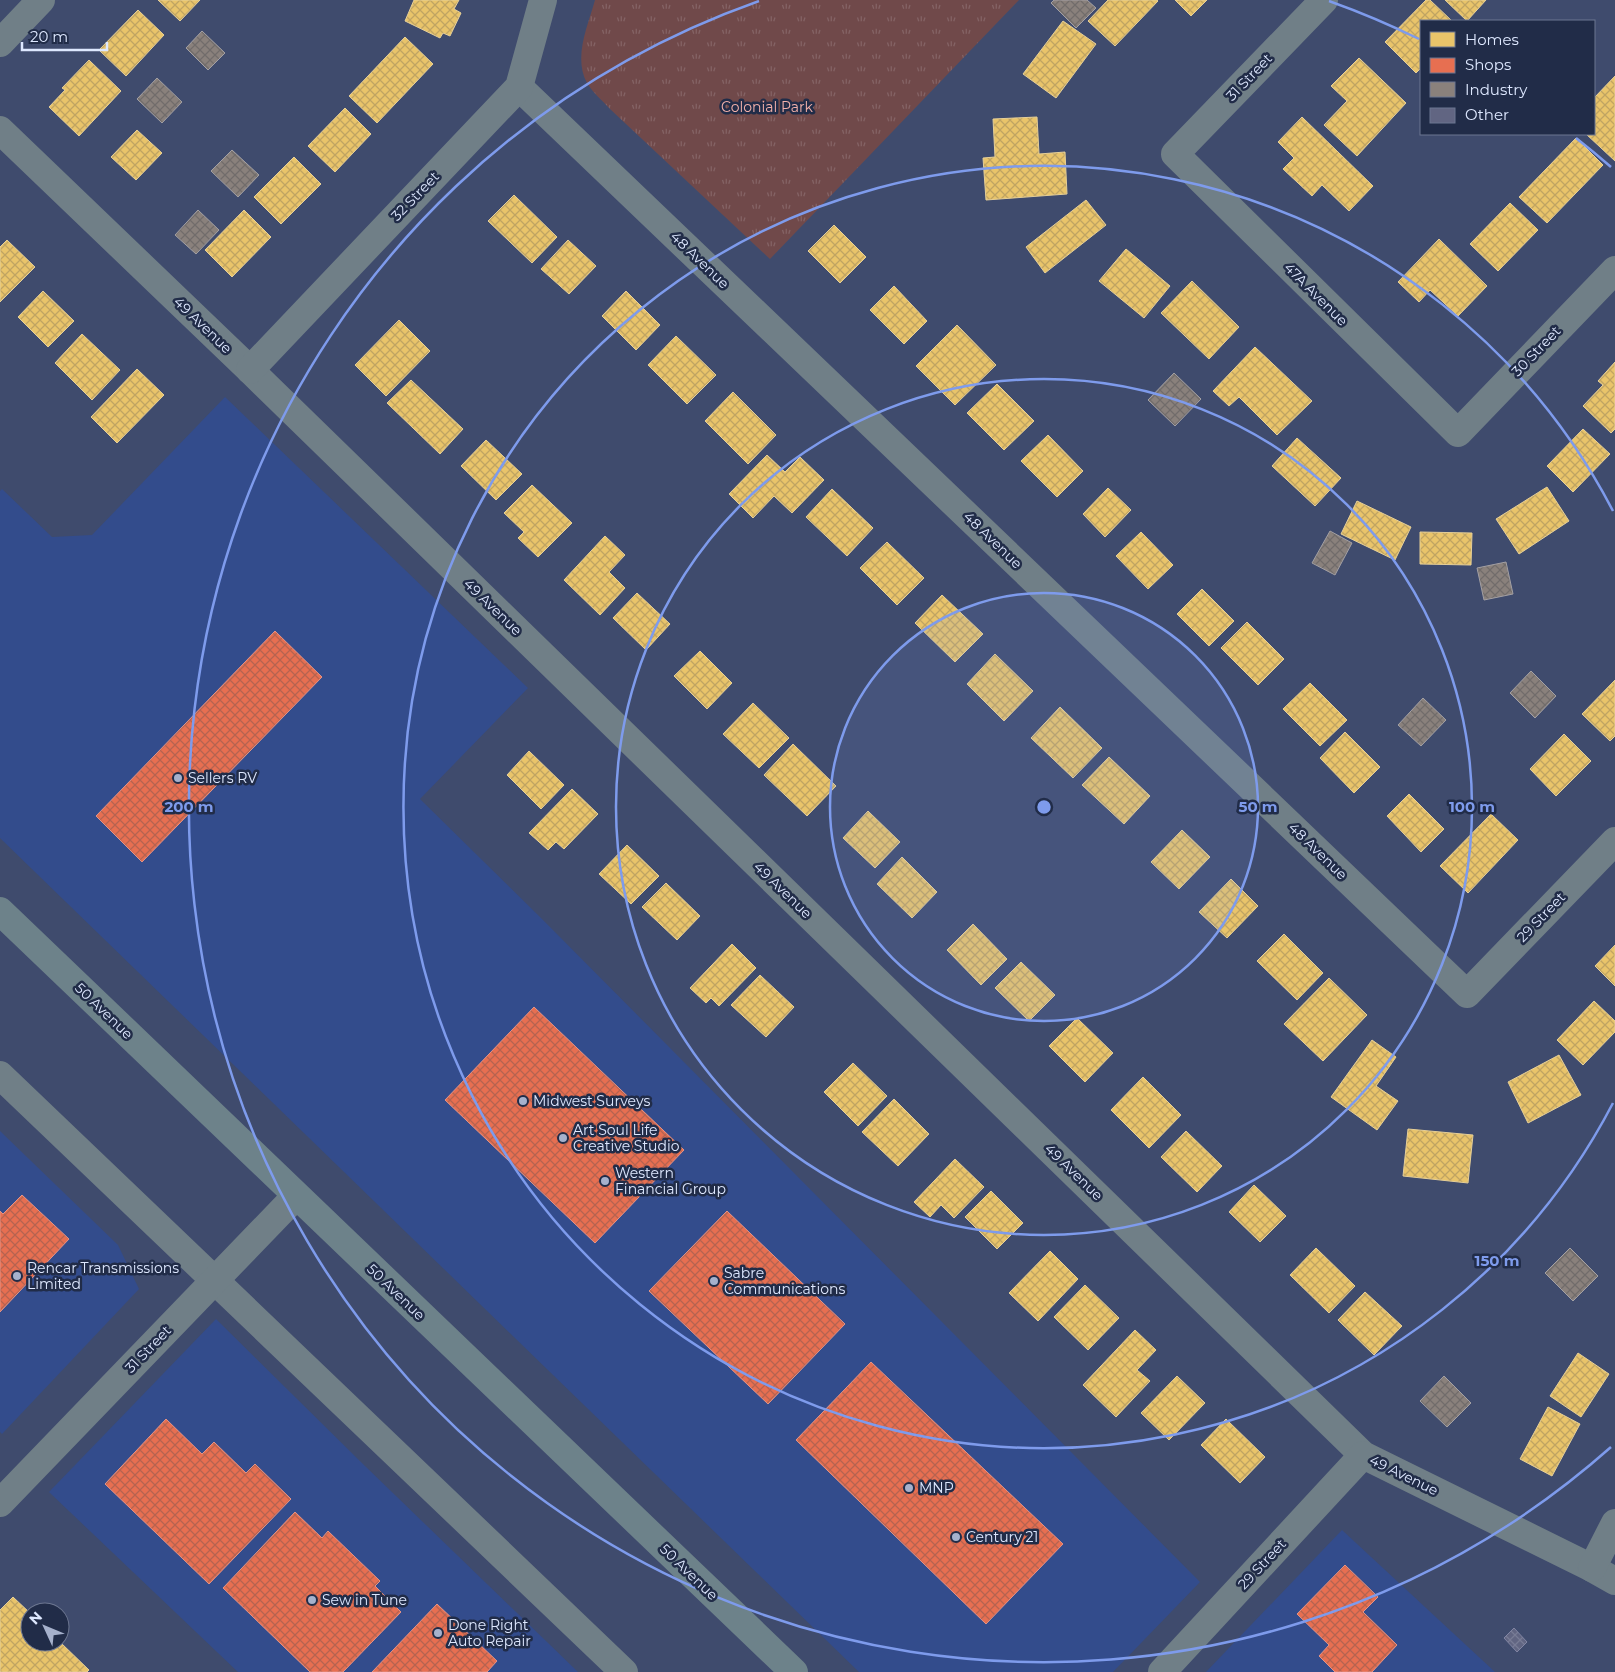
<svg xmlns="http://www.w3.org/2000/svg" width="1615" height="1672" font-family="Montserrat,sans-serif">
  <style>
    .built { fill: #334c8c }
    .park { fill: url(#park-tufts) }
    .homes { fill: url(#homes-cross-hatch); stroke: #e6cf97 }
    .shops { fill: url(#shops-cross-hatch); stroke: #e49385 }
    .industry { fill: url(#industry-cross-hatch); stroke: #a3a0a3 }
    .building { fill: url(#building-cross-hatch); stroke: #8185a3 }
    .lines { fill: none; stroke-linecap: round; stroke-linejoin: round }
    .minor { stroke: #707f87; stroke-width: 28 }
    .major { stroke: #6d828a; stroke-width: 28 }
    .ring { fill: none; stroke: #7e9bec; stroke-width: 2.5 }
    .poi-dot { fill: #a6b1cc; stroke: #212c48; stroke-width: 2 }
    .labels { text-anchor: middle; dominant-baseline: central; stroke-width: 5; stroke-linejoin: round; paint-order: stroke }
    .street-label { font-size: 14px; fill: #dee8ff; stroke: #212c48 }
    .park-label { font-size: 14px; fill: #f4b2ab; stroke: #212c48 }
    .poi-label { font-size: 14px; fill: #dee8ff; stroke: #212c48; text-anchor: start }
    .centre { fill: #7e9bec; stroke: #212c48; stroke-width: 2.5 }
    .ring-label { font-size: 15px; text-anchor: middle; font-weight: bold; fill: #7e9bec; stroke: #212c48; stroke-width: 5; stroke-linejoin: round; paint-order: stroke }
  </style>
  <defs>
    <pattern id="park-tufts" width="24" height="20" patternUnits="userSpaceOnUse" patternTransform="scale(1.25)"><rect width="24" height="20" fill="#70494a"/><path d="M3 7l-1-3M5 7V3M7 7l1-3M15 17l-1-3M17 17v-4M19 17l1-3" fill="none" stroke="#846365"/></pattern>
    <pattern id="homes-cross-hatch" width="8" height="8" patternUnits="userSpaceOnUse" patternTransform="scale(1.25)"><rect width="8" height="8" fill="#e9c46a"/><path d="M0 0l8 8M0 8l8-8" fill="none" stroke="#c0a462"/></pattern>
    <pattern id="shops-cross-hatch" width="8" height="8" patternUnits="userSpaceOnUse" patternTransform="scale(1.25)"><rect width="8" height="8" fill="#e76f51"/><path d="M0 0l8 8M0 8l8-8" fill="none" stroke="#b66350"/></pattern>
    <pattern id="industry-cross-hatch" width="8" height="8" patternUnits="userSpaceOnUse" patternTransform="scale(1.25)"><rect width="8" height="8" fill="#8a817c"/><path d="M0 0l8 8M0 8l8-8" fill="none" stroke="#716c6b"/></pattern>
    <pattern id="building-cross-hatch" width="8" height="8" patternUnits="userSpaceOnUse" patternTransform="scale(1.25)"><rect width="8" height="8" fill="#616582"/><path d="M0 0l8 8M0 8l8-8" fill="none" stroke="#777b95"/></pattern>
  </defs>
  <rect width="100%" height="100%" fill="#3f4b6d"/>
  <!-- built -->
  <g class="built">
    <path d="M 225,397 L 528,688 L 420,799 L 542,919 L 1200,1582 L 1113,1672 L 859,1672 L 0,838 L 0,491 L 2,489 L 52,537 L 92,535 Z"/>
    <path d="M 0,1131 L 118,1245 L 139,1289 L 2,1434 L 0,1432 Z"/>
    <path d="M 216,1319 L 365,1466 L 578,1672 L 238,1672 L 49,1492 Z"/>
    <path d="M 1342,1530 L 1495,1672 L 1206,1672 Z"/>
  </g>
  <!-- park -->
  <path class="park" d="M 595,0 L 1019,0 L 770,259 L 610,109 C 602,100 593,93 587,83 C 573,57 588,26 595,0 Z"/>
  <!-- homes -->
  <g class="homes">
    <path d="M 158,0 L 200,0 L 180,21 Z"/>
    <path d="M 414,0 L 459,0 L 454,9 L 461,13 L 450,36 L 443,33 L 440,38 L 405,21 Z"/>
    <path d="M 1108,0 L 1157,0 L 1158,1 L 1115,46 L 1088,21 Z"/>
    <path d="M 1175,0 L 1207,0 L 1191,16 Z"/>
    <path d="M 1426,0 L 1430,0 L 1452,21 L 1421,21 L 1421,68 L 1416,73 L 1385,42 Z"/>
    <path d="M 1445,0 L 1486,0 L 1467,21 Z"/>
    <path d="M 138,10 L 164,35 L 126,76 L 99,50 Z"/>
    <path d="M 1063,21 L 1096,44 L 1056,98 L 1023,74 Z"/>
    <path d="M 405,37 L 433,64 L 377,123 L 349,96 Z"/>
    <path d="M 1359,58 L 1406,103 L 1357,156 L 1324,125 L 1347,101 L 1331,86 Z"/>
    <path d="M 89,60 L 121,91 L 79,136 L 49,107 L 65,90 L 62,88 Z"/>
    <path d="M 1615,76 L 1615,161 L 1586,134 L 1594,134 L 1594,98 Z"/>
    <path d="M 345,108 L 371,134 L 335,172 L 308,146 Z"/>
    <path d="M 1037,117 L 1039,154 L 1065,152 L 1067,194 L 986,200 L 983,158 L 995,157 L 993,119 Z"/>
    <path d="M 1302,117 L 1373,186 L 1349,211 L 1322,185 L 1312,196 L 1283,169 L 1294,158 L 1278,142 Z"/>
    <path d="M 137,130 L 162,153 L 136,180 L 111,157 Z"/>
    <path d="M 1576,138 L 1603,165 L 1547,223 L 1519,197 Z"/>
    <path d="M 294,157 L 321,184 L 281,224 L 254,197 Z"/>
    <path d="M 514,195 L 557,237 L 532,263 L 488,221 Z"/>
    <path d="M 1086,200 L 1106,225 L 1045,273 L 1026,247 Z"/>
    <path d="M 1510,203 L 1538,230 L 1498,271 L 1470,244 Z"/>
    <path d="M 244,210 L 271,237 L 232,277 L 205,250 Z"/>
    <path d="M 834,225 L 866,257 L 840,283 L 808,251 Z"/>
    <path d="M 1439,239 L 1487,286 L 1458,316 L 1430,290 L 1419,302 L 1398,282 Z"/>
    <path d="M 7,240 L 35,267 L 0,302 L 0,247 Z"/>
    <path d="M 568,240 L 596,266 L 569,294 L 541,269 Z"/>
    <path d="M 1126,249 L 1170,286 L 1144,318 L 1099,281 Z"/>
    <path d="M 1192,281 L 1239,327 L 1209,359 L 1161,313 Z"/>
    <path d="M 894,286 L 927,321 L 904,344 L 870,310 Z"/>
    <path d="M 43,291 L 74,321 L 48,347 L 18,317 Z"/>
    <path d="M 626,291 L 660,325 L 636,350 L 602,316 Z"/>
    <path d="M 399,320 L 430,351 L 386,396 L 355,365 Z"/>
    <path d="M 957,325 L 996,365 L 955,405 L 916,366 Z"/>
    <path d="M 82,334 L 120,370 L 92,400 L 55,363 Z"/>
    <path d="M 676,336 L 716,375 L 687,404 L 648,365 Z"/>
    <path d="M 1255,347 L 1312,401 L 1277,435 L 1239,397 L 1229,406 L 1213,391 Z"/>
    <path d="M 1615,362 L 1615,429 L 1611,433 L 1583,406 L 1603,385 L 1598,381 Z"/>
    <path d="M 137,369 L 164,395 L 117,443 L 91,417 Z"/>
    <path d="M 411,380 L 463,429 L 440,454 L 387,403 Z"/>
    <path d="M 997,384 L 1034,421 L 1004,450 L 967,413 Z"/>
    <path d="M 733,392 L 776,435 L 748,464 L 705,421 Z"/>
    <path d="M 1583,429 L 1610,454 L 1573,492 L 1547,466 Z"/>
    <path d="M 1048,435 L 1083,471 L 1057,497 L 1021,461 Z"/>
    <path d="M 1297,438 L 1341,478 L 1315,506 L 1272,466 Z"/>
    <path d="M 486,440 L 522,474 L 496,500 L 461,466 Z"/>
    <path d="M 767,455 L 785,472 L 800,457 L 824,480 L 792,513 L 774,496 L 753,518 L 729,494 Z"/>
    <path d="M 532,485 L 572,523 L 538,557 L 518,538 L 524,532 L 504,513 Z"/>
    <path d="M 1547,487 L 1569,521 L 1519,554 L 1496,519 Z"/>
    <path d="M 1108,488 L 1131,510 L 1105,537 L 1083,514 Z"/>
    <path d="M 832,489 L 873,528 L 847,556 L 806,517 Z"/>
    <path d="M 1357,501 L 1411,527 L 1395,560 L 1341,534 Z"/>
    <path d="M 1141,532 L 1173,565 L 1148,589 L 1116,556 Z"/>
    <path d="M 1420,532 L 1472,533 L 1471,565 L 1420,564 Z"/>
    <path d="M 605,536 L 625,555 L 609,572 L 625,588 L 600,615 L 564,580 Z"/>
    <path d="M 887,542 L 924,578 L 897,605 L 860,568 Z"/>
    <path d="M 1202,589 L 1234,621 L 1209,646 L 1177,614 Z"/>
    <path d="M 637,593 L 670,624 L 646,650 L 613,618 Z"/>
    <path d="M 942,595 L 983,634 L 955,662 L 915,623 Z"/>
    <path d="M 1247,622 L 1284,659 L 1258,685 L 1221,648 Z"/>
    <path d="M 700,651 L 732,683 L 707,709 L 674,676 Z"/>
    <path d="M 995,654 L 1033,691 L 1004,721 L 967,684 Z"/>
    <path d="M 1615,680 L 1615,736 L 1610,741 L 1582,714 Z"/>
    <path d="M 1310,683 L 1347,720 L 1320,746 L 1283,709 Z"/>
    <path d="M 753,703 L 789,738 L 759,768 L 723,734 Z"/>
    <path d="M 1060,707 L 1102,748 L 1073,778 L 1031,738 Z"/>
    <path d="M 1345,732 L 1380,767 L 1354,793 L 1320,758 Z"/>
    <path d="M 1564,734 L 1591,761 L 1556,796 L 1530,769 Z"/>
    <path d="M 793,744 L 836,786 L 807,816 L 764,775 Z"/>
    <path d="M 529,751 L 564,785 L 541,809 L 507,775 Z"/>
    <path d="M 1109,757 L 1150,796 L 1124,824 L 1082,785 Z"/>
    <path d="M 572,789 L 598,814 L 564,849 L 556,842 L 548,850 L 529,833 Z"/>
    <path d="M 1409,794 L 1444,829 L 1421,852 L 1387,816 Z"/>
    <path d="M 868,811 L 900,842 L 875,868 L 843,838 Z"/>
    <path d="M 1491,814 L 1518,840 L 1468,893 L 1440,866 Z"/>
    <path d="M 1182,830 L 1210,857 L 1179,889 L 1151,862 Z"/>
    <path d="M 627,845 L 659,876 L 631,904 L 599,874 Z"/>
    <path d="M 902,857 L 937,892 L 912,918 L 877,884 Z"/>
    <path d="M 1231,879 L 1258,906 L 1227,938 L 1199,912 Z"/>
    <path d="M 666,883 L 700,916 L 677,940 L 642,907 Z"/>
    <path d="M 973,924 L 1007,959 L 981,985 L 947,950 Z"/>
    <path d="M 1284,934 L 1323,973 L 1297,1000 L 1257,961 Z"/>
    <path d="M 732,944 L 756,968 L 719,1006 L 711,998 L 706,1003 L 690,988 Z"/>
    <path d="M 1615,945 L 1615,986 L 1595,966 Z"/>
    <path d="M 1021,962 L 1055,995 L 1029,1021 L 995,988 Z"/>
    <path d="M 760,975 L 794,1007 L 766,1037 L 731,1005 Z"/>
    <path d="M 1329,978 L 1367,1015 L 1323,1061 L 1284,1024 Z"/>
    <path d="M 1594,1001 L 1615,1021 L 1615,1032 L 1583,1065 L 1557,1040 Z"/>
    <path d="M 1077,1018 L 1113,1053 L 1085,1082 L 1049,1046 Z"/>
    <path d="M 1372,1040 L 1396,1057 L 1376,1086 L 1398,1101 L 1377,1130 L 1331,1097 Z"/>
    <path d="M 1559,1055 L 1581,1095 L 1528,1123 L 1508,1082 Z"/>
    <path d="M 853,1063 L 887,1096 L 858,1126 L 824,1092 Z"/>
    <path d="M 1143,1077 L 1181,1115 L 1149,1148 L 1111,1110 Z"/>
    <path d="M 894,1099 L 929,1134 L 898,1166 L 862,1132 Z"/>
    <path d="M 1408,1129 L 1473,1135 L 1468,1183 L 1403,1176 Z"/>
    <path d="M 1186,1131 L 1222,1166 L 1197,1192 L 1161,1157 Z"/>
    <path d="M 955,1159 L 984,1187 L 954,1218 L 941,1205 L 930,1217 L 914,1202 Z"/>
    <path d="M 1254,1185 L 1286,1216 L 1260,1242 L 1229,1212 Z"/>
    <path d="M 991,1191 L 1023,1223 L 997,1249 L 965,1217 Z"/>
    <path d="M 1316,1248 L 1355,1286 L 1329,1313 L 1290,1275 Z"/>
    <path d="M 1050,1251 L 1078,1279 L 1038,1321 L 1009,1293 Z"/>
    <path d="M 1085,1285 L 1119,1318 L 1088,1350 L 1054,1317 Z"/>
    <path d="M 1365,1292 L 1402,1326 L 1374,1355 L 1338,1320 Z"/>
    <path d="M 1135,1330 L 1156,1350 L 1137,1370 L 1150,1381 L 1116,1417 L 1083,1385 Z"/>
    <path d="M 1578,1353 L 1609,1374 L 1581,1417 L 1550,1396 Z"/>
    <path d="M 1177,1376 L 1205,1403 L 1169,1440 L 1141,1413 Z"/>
    <path d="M 1548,1407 L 1580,1424 L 1552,1476 L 1520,1459 Z"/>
    <path d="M 1226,1419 L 1265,1457 L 1240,1483 L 1201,1445 Z"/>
    <path d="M 13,1597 L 30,1613 L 30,1642 L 60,1642 L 89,1670 L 87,1672 L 0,1672 L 0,1610 Z"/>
  </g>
  <!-- shops -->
  <g class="shops">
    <path d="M 275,631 L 322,677 L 142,862 L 96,816 Z"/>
    <path d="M 534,1007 L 684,1150 L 595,1243 L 445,1100 Z"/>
    <path d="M 22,1195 L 69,1239 L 0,1312 L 0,1211 L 3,1214 Z"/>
    <path d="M 727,1211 L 845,1324 L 768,1404 L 649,1291 Z"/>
    <path d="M 871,1362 L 1063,1544 L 986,1624 L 796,1440 Z"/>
    <path d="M 166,1419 L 202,1454 L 214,1442 L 246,1473 L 255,1464 L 291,1499 L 209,1584 L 105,1484 Z"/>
    <path d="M 295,1512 L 322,1538 L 328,1531 L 380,1581 L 375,1586 L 401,1612 L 343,1672 L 310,1672 L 223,1588 Z"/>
    <path d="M 1345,1565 L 1378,1597 L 1363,1612 L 1397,1645 L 1372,1672 L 1335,1672 L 1319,1656 L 1329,1645 L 1297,1614 Z"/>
    <path d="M 437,1604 L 497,1661 L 487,1672 L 372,1672 Z"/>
  </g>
  <!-- industry -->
  <g class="industry">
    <path d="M 1054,0 L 1087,0 L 1096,8 L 1076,28 L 1051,3 Z"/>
    <path d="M 202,31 L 225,53 L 208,70 L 186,48 Z"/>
    <path d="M 157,78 L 182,102 L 162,123 L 137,99 Z"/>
    <path d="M 232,150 L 259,175 L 238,197 L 211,171 Z"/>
    <path d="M 198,210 L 219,230 L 196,254 L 175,235 Z"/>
    <path d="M 1174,373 L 1201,399 L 1175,426 L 1148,400 Z"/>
    <path d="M 1330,531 L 1352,543 L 1335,575 L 1312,563 Z"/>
    <path d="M 1506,562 L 1513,594 L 1484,600 L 1477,568 Z"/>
    <path d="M 1531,671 L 1556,696 L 1535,718 L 1510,693 Z"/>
    <path d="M 1423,698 L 1446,720 L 1421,746 L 1398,725 Z"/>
    <path d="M 1570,1248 L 1598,1276 L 1573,1301 L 1545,1273 Z"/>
    <path d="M 1444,1376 L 1471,1403 L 1447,1427 L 1420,1401 Z"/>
  </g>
  <!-- building -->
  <path class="building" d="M 1514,1628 L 1527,1642 L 1517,1652 L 1504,1638 Z"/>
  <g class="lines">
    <!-- minor -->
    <g class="minor">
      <path d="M 1324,0 L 1175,154 L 1458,433 L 1615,270"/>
      <path d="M 0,43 L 41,0"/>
      <path d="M 519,87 L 1467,994 L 1615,841"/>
      <path d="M 0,130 L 250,370 L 1363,1455 L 1592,1568 L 1615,1581"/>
      <path d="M 250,370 L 519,87 L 543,0"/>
      <path d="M 0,1075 L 624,1672"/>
      <path d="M 0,1503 L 296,1196"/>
      <path d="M 1592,1568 L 1615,1523"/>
      <path d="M 1162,1672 L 1363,1455"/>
    </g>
    <!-- major -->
    <path class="major" d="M 0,911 L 794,1672"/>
  </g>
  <!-- distance rings -->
  <circle cx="1044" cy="807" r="214" fill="#7e9bec" fill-opacity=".12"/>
  <g class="ring">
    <circle cx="1044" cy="807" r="214"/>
    <circle cx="1044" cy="807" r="428"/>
    <path d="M1613 1103A641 641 0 1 1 1613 511"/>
    <path d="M1611 1447A855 855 0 1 1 759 1M1329 1A855 855 0 0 1 1419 39M1576 138A855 855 0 0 1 1611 167"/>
  </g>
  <!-- markers -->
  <g class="poi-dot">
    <circle cx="178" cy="778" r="5"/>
    <circle cx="523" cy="1101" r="5"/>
    <circle cx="563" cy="1138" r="5"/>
    <circle cx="605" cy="1181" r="5"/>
    <circle cx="17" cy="1276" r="5"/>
    <circle cx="714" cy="1281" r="5"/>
    <circle cx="909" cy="1488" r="5"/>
    <circle cx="956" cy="1537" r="5"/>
    <circle cx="312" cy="1600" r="5"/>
    <circle cx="438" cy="1633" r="5"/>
  </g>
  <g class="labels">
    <!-- street labels -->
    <g class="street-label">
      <text transform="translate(1249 77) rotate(-46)">31 Street</text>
      <text transform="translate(415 196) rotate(-46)">32 Street</text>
      <text transform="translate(700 260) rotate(44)">48 Avenue</text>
      <text transform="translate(1316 294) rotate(45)">47A Avenue</text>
      <text transform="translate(203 325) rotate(44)">49 Avenue</text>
      <text transform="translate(1536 351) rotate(-46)">30 Street</text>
      <text transform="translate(993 540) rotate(44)">48 Avenue</text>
      <text transform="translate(493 607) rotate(44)">49 Avenue</text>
      <text transform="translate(1318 851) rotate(44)">48 Avenue</text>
      <text transform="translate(783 890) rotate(44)">49 Avenue</text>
      <text transform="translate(1541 917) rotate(-46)">29 Street</text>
      <text transform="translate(104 1011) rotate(44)">50 Avenue</text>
      <text transform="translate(1074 1172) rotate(44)">49 Avenue</text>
      <text transform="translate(396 1292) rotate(44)">50 Avenue</text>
      <text transform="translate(148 1349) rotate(-46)">31 Street</text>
      <text transform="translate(1404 1475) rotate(26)">49 Avenue</text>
      <text transform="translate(1262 1564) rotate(-47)">29 Street</text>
      <text transform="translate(689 1572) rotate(44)">50 Avenue</text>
    </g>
    <!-- park labels -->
    <g class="park-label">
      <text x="767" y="107">Colonial Park</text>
    </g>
    <!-- poi labels -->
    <g class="poi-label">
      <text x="188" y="778">Sellers RV</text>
      <text x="533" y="1101">Midwest Surveys</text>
      <text x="573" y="1130">Art Soul Life<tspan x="573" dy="16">Creative Studio</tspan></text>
      <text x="615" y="1173">Western<tspan x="615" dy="16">Financial Group</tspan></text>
      <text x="27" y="1268">Rencar Transmissions<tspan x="27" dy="16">Limited</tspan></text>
      <text x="724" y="1273">Sabre<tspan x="724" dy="16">Communications</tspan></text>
      <text x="919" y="1488">MNP</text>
      <text x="966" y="1537">Century 21</text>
      <text x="322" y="1600">Sew in Tune</text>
      <text x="448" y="1625">Done Right<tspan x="448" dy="16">Auto Repair</tspan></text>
    </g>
  </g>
  <circle cx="1044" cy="807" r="8" class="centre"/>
  <g class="ring-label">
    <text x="1258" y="812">50 m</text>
    <text x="1472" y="812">100 m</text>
    <text x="189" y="812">200 m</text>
    <text x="1497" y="1266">150 m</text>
  </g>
  <!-- legend -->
  <rect x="1420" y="20" width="175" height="115" fill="#212c48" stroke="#6d7791"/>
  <rect x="1430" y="32" width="25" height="15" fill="#e9c46a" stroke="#6d7791"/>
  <text x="1465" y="45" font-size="15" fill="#dee8ff">Homes</text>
  <rect x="1430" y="58" width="25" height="15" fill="#e76f51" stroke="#6d7791"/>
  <text x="1465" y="70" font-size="15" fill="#dee8ff">Shops</text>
  <rect x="1430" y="82" width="25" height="15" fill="#8a817c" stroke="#6d7791"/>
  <text x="1465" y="95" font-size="15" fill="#dee8ff">Industry</text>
  <rect x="1430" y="108" width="25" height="15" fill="#616582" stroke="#6d7791"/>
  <text x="1465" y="120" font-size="15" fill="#dee8ff">Other</text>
  <!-- north arrow -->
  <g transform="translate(45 1627) rotate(314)"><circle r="24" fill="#212c48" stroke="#6d7791"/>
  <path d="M0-4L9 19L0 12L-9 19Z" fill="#a6b1cc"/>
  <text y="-8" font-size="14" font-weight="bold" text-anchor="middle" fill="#dee8ff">N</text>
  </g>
  <!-- scale -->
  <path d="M22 42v8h85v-8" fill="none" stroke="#dee8ff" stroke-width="2.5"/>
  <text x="30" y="42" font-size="15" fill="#dee8ff" stroke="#212c48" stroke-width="4" paint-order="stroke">20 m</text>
</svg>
